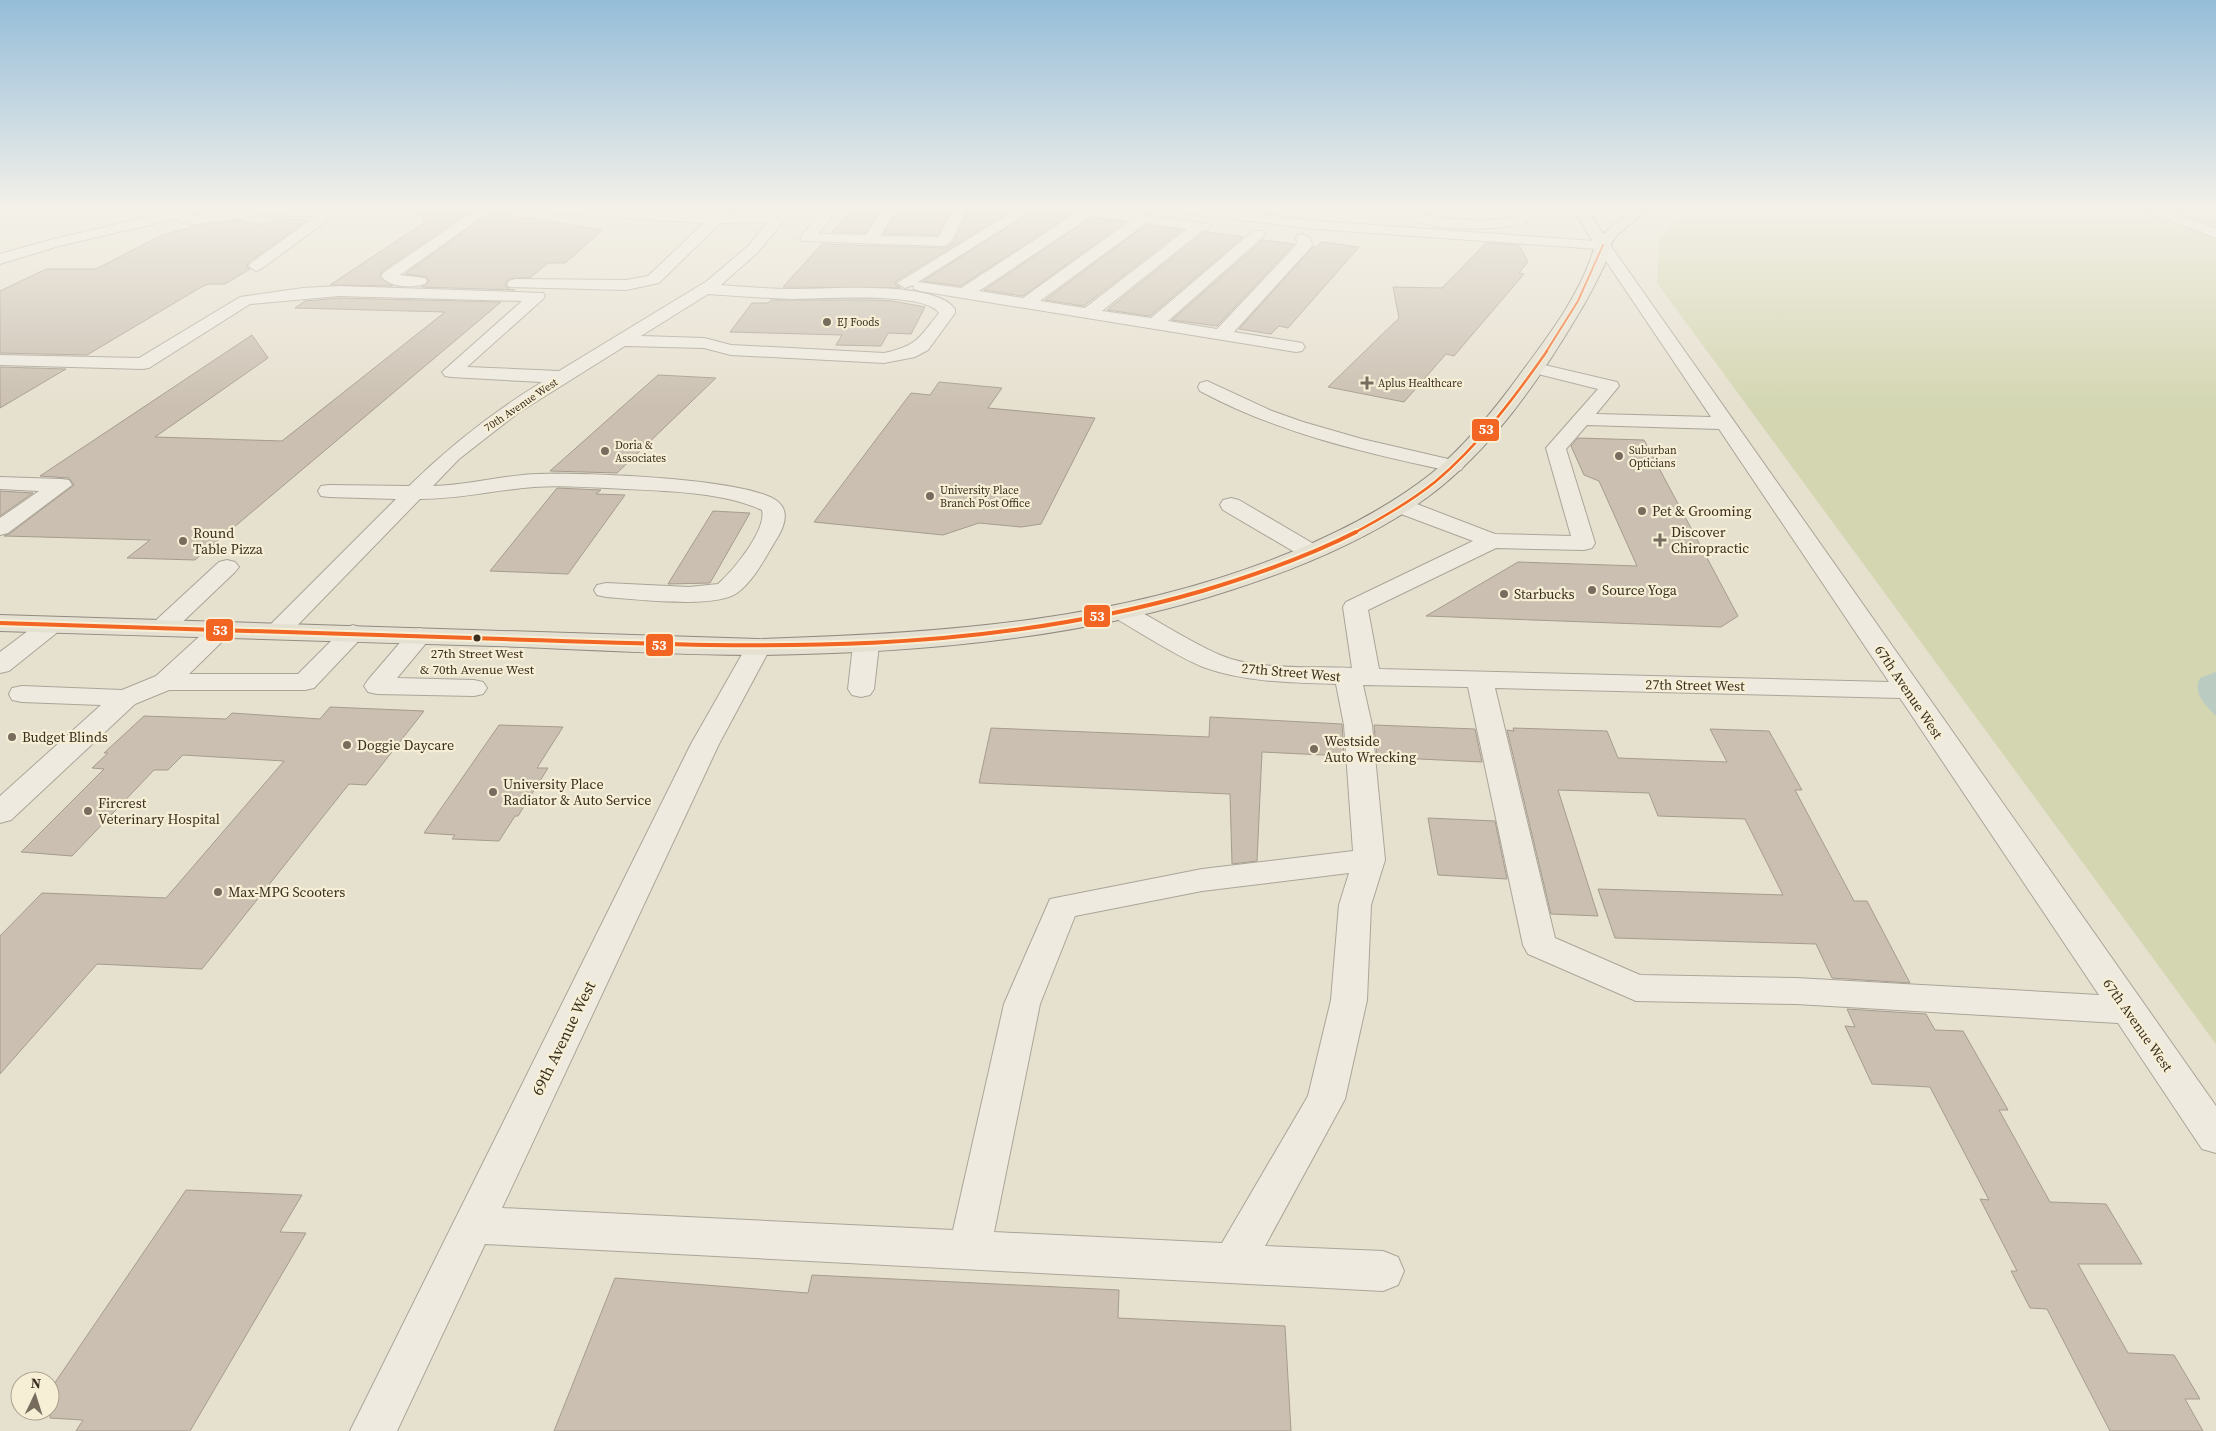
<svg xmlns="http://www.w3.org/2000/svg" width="2216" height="1431" font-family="'Source Serif 4',serif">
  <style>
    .green { fill: #d3d6b1 }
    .sand { fill: #e9deb7 }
    .water { fill: #bacbc2 }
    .building { fill: #cabfb0; stroke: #a69c8e }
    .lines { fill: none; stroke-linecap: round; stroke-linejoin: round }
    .minor-casing { stroke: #aba598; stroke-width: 2 }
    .major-casing { stroke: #918a7e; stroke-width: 2 }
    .minor { fill: #eeeae0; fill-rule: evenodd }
    .major { fill: #e5e1d2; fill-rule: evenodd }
    .bus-1-far2-casing { stroke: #f6efd6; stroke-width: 4 }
    .bus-1-far1-casing { stroke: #f6efd6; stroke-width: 5 }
    .bus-1-casing { stroke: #f6efd6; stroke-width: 8 }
    .bus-1-far2 { stroke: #f26522; stroke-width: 2 }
    .bus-1-far1 { stroke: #f26522; stroke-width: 2.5 }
    .bus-1 { stroke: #f26522; stroke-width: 4 }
    .poi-dot { fill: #776c5d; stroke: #f6efd6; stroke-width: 2 }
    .bus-dot { fill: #3b2e1f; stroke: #f6efd6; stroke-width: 2 }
    .labels { text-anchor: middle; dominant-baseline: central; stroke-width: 4.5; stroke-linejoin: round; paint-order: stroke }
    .far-poi-label { font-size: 11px; fill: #3b2e1f; stroke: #f6efd6; text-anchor: start }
    .far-street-label { font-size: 11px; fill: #3b2e1f; stroke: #f6efd6 }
    .bus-label { font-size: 13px; fill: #3b2e1f; stroke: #f6efd6 }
    .poi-label { font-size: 14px; fill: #3b2e1f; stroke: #f6efd6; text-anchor: start }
    .street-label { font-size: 14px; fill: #3b2e1f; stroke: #f6efd6 }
    .near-street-label { font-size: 16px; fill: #3b2e1f; stroke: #f6efd6 }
    .line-badge { stroke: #f6efd6; stroke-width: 2 }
    .badge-label { font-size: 14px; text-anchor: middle; font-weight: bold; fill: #fff }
  </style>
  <rect width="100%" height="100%" fill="#e6e0cf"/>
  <!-- green -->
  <path class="green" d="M 1688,209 L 2216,209 L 2216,1044 L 1657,283 L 1659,238 Z"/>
  <!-- sand -->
  <path class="sand" d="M 1930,209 L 1953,209 L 1956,216 L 1939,218 L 1924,214 Z"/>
  <!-- water -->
  <path class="water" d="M 2216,672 L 2216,716 C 2206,705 2192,693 2200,678 Z"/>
  <!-- building -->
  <g class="building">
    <path d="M 853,209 L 881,209 L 865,233 L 832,232 Z"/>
    <path d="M 899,209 L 951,209 L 938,235 L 883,234 Z"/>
    <path d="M 969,209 L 1014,209 L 896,281 L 895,284 L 901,288 L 783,287 L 822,244 L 945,248 L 953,243 Z"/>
    <path d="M 1036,209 L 1071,214 L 961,286 L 923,281 Z"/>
    <path d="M 418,210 L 469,212 L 382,271 L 380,277 L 393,286 L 330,285 L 425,222 Z"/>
    <path d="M 491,212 L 494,213 L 603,230 L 565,263 L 548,263 L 531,277 L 508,279 L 505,285 L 509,289 L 515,290 L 421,287 L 429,282 L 427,277 L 405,274 Z"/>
    <path d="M 1091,218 L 1125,222 L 1023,296 L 984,290 Z"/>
    <path d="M 274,219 L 308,220 L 250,261 L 246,266 L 250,269 L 225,284 L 209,284 L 203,286 L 87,355 L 0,353 L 0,291 L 46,269 L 96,269 L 162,235 L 196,226 L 239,220 L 251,224 L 265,224 Z"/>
    <path d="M 1146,225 L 1182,230 L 1084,306 L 1045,300 Z"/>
    <path d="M 1207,232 L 1243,237 L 1150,316 L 1107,310 L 1203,233 Z"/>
    <path d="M 1263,240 L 1294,244 L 1217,326 L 1172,320 Z"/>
    <path d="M 1321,242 L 1359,247 L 1288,328 L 1279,326 L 1271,334 L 1239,329 L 1313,247 L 1316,247 Z"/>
    <path d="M 1486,243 L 1519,245 L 1528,262 L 1519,273 L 1524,274 L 1454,356 L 1446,354 L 1404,402 L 1328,387 L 1399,318 L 1393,287 L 1442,288 Z"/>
    <path d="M 339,298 L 501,302 L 195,560 L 127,558 L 150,540 L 4,536 L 9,534 L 74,485 L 69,478 L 40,476 L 252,335 L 268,358 L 155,437 L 282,441 L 445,312 L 295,308 L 305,301 Z"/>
    <path d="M 771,300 L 870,300 L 893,301 L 925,307 L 911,334 L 888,333 L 881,346 L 836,345 L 842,335 L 730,332 L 752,303 L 768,303 Z"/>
    <path d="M 0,367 L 66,369 L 0,408 Z"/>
    <path d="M 658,375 L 716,378 L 617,473 L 550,471 Z"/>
    <path d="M 939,382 L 1002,388 L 988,408 L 1095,418 L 1041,524 L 1021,527 L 979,523 L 943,535 L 814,522 L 911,393 L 930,395 Z"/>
    <path d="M 1578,438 L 1644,440 L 1738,616 L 1721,627 L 1426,616 L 1518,562 L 1637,566 L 1599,481 L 1584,475 L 1571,446 Z"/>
    <path d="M 557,488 L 601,490 L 596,494 L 625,495 L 568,574 L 490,571 Z"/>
    <path d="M 0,491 L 33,493 L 0,516 Z"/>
    <path d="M 713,511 L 750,513 L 710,583 L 668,584 Z"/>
    <path d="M 330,707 L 424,711 L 366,785 L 349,784 L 202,969 L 97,964 L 0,1074 L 0,936 L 42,893 L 166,898 L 284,761 L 183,755 L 168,770 L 154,770 L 72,856 L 21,852 L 104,769 L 92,768 L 108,753 L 104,753 L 144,716 L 226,719 L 232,713 L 320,719 Z"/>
    <path d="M 1210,717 L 1342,724 L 1344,756 L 1262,752 L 1257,861 L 1232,864 L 1230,794 L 979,783 L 991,728 L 1209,737 Z"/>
    <path d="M 499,725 L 563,727 L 537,768 L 548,768 L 518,816 L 515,816 L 499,841 L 452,839 L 455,835 L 424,833 Z"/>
    <path d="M 1374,725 L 1475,729 L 1482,762 L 1377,757 Z"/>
    <path d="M 1513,728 L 1607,731 L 1618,758 L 1727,762 L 1710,729 L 1769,731 L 1802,790 L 1795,790 L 1854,901 L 1867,901 L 1910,983 L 1832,978 L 1816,944 L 1615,938 L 1598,889 L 1783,895 L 1745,819 L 1658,816 L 1649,793 L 1558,790 L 1598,916 L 1551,914 L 1507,730 L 1514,731 Z"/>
    <path d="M 1428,818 L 1495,821 L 1507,879 L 1438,875 Z"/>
    <path d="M 1847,1009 L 1926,1014 L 1935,1030 L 1963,1031 L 2008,1110 L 1999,1110 L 2050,1202 L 2106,1204 L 2142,1264 L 2078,1264 L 2128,1353 L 2174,1355 L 2200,1399 L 2185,1399 L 2203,1431 L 2110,1431 L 2047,1309 L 2030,1308 L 2011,1271 L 2017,1271 L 1980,1199 L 1989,1200 L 1930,1087 L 1872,1084 L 1845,1026 L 1855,1027 Z"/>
    <path d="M 186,1190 L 302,1195 L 280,1232 L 306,1233 L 190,1431 L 76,1431 L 83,1420 L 50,1418 L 50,1390 Z"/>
    <path d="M 812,1275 L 1119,1290 L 1118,1318 L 1285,1326 L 1291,1431 L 554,1431 L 615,1278 L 808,1293 Z"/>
  </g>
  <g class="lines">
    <defs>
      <g id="minor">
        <path d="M 181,209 L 200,209 L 199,213 L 190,215 L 193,216 L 246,209 L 323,209 L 334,211 L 336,214 L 261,269 L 256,271 L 248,266 L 251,263 L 316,216 L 261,215 L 191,225 L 175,219 L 59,246 L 0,264 L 0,254 L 50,240 Z"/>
        <path d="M 477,209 L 493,209 L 400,275 L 425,278 L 427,281 L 425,284 C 412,288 390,288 381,276 L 383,273 Z"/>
        <path d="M 539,209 L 617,209 L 712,215 L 718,209 L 733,209 L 728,215 L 775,214 L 780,209 L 794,209 L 758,252 L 721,285 C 745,287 770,289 794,289 C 828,289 935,280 955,309 L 955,313 L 928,350 L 915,357 L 884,363 L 731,355 L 704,348 L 625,346 L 518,413 L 459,459 L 433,486 C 469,485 503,475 538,474 C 581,472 747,478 777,501 C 789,510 785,524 779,535 C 767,554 755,580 737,593 C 715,609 635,599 606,597 L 597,595 L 594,590 L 597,585 L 606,583 L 689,587 L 718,584 C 733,571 767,530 762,510 C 719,490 654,491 607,488 C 583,487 558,485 534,487 C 495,490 460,499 420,499 L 287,636 L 278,639 L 269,636 L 265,631 L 269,626 L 396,499 L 329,497 L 321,496 L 318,491 L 321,486 L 329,485 L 409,486 C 450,446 493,412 542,382 L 451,377 L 445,376 L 442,372 L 522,301 L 339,296 L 250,304 L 149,368 L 143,369 L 0,365 L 0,355 L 139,358 L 240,297 L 303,288 L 339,286 L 543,293 L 545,296 L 543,299 L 467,367 L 559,371 L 707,281 L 748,246 L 768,222 L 720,223 L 659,283 L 626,290 L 509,287 L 507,284 L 509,281 L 515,279 L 626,280 L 648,276 L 704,223 L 546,213 ZM 708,294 C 736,296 764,298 793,299 C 819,299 925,291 939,313 C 919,338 917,346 884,353 L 731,345 L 704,338 L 641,336 Z"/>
        <path d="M 823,209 L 837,209 L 818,234 L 866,235 L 883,209 L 897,209 L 880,236 L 939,237 L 953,209 L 967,209 L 951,242 L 944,246 L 802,241 L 800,238 Z"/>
        <path d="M 1017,209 L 1034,209 L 918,282 L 961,288 L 1076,213 L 1069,212 L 1067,209 L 1104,209 L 1209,224 L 1211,227 L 1209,230 L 1202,231 L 1102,311 L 1151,318 L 1253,231 L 1263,231 L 1265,234 L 1263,237 L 1168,321 L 1217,329 L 1297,244 L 1296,238 L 1298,235 L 1303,234 L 1310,238 L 1312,245 L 1310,248 L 1234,332 L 1296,342 L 1302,343 L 1305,347 L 1302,351 L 1296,352 L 920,291 L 914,289 L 913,285 L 905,288 L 897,283 ZM 1091,216 L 1130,221 L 1023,298 L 979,291 ZM 1146,223 L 1187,229 L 1085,308 L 1040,301 Z"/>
        <path d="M 1176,209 L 1217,209 L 1316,221 L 1608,242 L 2216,1106 L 2216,1153 L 2202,1149 L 2118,1023 L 1796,1004 L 1636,1001 L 1528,954 L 1523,945 L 1468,687 L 1363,685 L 1372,725 L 1385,860 L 1371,905 L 1367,1000 L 1345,1099 L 1265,1246 L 1383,1251 L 1398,1257 L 1404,1271 L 1398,1285 L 1383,1291 L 485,1244 L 397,1431 L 350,1431 L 691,744 L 749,642 L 758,639 L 767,642 L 771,647 L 719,744 L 502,1208 L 953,1230 L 1004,1004 L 1050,899 L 1202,869 L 1353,851 L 1344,725 L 1336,684 C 1293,683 1244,682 1203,667 C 1176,656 1141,633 1115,618 L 1112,613 L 1115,608 L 1124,606 L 1133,608 C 1162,623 1190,642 1220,655 C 1257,671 1313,666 1352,668 L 1343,607 L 1346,602 L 1473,541 L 1393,511 L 1390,506 L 1393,501 L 1401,499 L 1409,501 L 1495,534 L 1571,536 L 1546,448 L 1598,389 L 1530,372 L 1527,368 L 1530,364 L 1536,363 L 1617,382 L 1619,386 L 1596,414 L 1711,417 L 1598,249 L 1316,229 L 1183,213 ZM 1587,425 L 1719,429 L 1889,682 L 1379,669 L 1368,610 L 1496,548 L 1584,550 L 1592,548 L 1595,543 L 1566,449 ZM 1495,688 L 1900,698 L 2099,995 L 1796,978 L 1640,975 L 1555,938 ZM 1349,873 L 1339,905 L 1331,1000 L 1308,1096 L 1222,1243 L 994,1232 L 1040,1004 L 1075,916 L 1202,891 Z"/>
        <path d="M 1399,209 C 1415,209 1416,214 1429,216 C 1456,220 1489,223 1516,217 L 1513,209 L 1527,209 L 1530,217 L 1526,223 C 1498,230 1417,235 1399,209 Z"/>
        <path d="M 2146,209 L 2165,209 L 2216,229 L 2216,238 L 2148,212 Z"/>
        <path d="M 1207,381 L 1272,411 L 1303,422 L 1362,439 L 1461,462 L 1464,466 L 1461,470 L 1454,472 C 1366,453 1280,434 1200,391 L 1198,387 L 1200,383 Z"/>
        <path d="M 0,477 L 61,479 L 69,480 L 72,485 L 8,533 L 0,535 L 0,518 L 39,491 L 0,489 Z"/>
        <path d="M 1231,498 L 1239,500 L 1319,547 L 1323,552 L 1319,557 L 1311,559 L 1303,557 L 1223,510 L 1220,505 L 1223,500 Z"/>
        <path d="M 227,560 L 235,562 L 239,567 L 235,572 L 171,633 L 162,636 L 153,633 L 149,628 L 153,623 L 219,562 Z"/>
        <path d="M 50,618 L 59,621 L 63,626 L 59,631 L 9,671 L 0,673 L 0,652 L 41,621 Z"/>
        <path d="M 221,622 L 230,625 L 234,630 L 189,674 L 298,674 L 344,628 L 353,625 L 362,628 L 366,633 L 314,688 L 305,690 L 169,690 L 135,704 L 11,820 L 0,823 L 0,796 L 101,705 L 22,702 L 12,700 L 9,694 L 12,688 L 22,686 L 122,690 L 156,676 L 212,625 Z"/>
        <path d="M 419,628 L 428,631 L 432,636 L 397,678 L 474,680 L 483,682 L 487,688 L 483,694 L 474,696 L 377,694 L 368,692 L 364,686 L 368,680 L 410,631 Z"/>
        <path d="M 866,637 L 875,640 L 879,645 L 874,689 L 870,695 L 861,697 L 852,695 L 848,689 L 853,645 L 857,640 Z"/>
      </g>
      <path id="major" d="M 1573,209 L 1587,209 L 1603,234 L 1633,209 L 1649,209 C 1638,219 1624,227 1614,239 C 1609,246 1608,255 1605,264 C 1597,280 1589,297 1579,313 C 1540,379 1492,449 1429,496 C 1370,539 1300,568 1231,590 C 1081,639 918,653 761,655 C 672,655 583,649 495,646 C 330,641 165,636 0,631 L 0,615 L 758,639 C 939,634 1120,622 1289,553 C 1340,532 1389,507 1432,473 C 1466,445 1495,409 1521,373 C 1550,334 1582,292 1595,245 Z"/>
    </defs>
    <!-- minor casing -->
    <use href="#minor" class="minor-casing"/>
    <!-- major casing -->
    <use href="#major" class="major-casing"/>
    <!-- minor -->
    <use href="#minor" class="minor"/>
    <!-- major -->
    <use href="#major" class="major"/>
    <defs>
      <path id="bus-1-far2" d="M 1546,352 L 1578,301 L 1603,245"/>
      <path id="bus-1-far1" d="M 1354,533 C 1382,518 1410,502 1435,482 C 1478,446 1515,397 1547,351"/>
      <path id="bus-1" d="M 0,623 C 168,628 336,633 503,639 C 743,647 968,659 1202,591 C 1255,575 1307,557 1356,532"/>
    </defs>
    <!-- bus-1-far2 casing -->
    <use href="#bus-1-far2" class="bus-1-far2-casing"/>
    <!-- bus-1-far1 casing -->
    <use href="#bus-1-far1" class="bus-1-far1-casing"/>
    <!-- bus-1 casing -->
    <use href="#bus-1" class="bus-1-casing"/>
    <!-- bus-1-far2 -->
    <use href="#bus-1-far2" class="bus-1-far2"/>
    <!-- bus-1-far1 -->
    <use href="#bus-1-far1" class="bus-1-far1"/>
    <!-- bus-1 -->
    <use href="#bus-1" class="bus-1"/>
  </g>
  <!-- sky -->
  <linearGradient id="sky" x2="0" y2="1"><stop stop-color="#95bdd9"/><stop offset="0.51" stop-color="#f4f1e9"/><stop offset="1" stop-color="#f4f1e9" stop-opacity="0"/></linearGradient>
  <rect width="2216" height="409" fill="url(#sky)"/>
  <!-- markers -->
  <g class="poi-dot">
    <circle cx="827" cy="322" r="5"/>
    <path d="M1364.5 375.5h5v5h5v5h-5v5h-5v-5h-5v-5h5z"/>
    <circle cx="605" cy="451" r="5"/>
    <circle cx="1619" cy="456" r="5"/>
    <circle cx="930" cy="496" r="5"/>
    <circle cx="1642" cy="511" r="5"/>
    <path d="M1657.5 532.5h5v5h5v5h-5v5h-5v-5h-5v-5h5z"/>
    <circle cx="183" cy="541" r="5"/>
    <circle cx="1592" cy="590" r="5"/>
    <circle cx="1504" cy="594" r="5"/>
    <circle cx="12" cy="737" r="5"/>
    <circle cx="347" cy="745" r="5"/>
    <circle cx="1314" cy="749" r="5"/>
    <circle cx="493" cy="792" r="5"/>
    <circle cx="88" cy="811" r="5"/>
    <circle cx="218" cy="892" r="5"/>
  </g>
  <circle class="bus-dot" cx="477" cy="638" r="4.5"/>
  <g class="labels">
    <!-- far-poi labels -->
    <g class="far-poi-label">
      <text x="837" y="322">EJ Foods</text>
      <text x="1378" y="383">Aplus Healthcare</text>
      <text x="615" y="445">Doria &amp;<tspan x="615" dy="13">Associates</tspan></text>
      <text x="1629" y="450">Suburban<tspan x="1629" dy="13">Opticians</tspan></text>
      <text x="940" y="490">University Place<tspan x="940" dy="13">Branch Post Office</tspan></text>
    </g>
    <!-- far-street labels -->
    <g class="far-street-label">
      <text transform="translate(521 405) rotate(-34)">70th Avenue West</text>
    </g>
    <!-- bus labels -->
    <g class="bus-label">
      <text x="477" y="653">27th Street West<tspan x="477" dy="16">&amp; 70th Avenue West</tspan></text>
    </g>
    <!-- poi labels -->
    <g class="poi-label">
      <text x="1652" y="511">Pet &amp; Grooming</text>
      <text x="1671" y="532">Discover<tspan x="1671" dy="16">Chiropractic</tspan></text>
      <text x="193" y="533">Round<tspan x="193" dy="16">Table Pizza</tspan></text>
      <text x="1602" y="590">Source Yoga</text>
      <text x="1514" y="594">Starbucks</text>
      <text x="22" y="737">Budget Blinds</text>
      <text x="1324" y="741">Westside<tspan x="1324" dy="16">Auto Wrecking</tspan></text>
      <text x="357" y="745">Doggie Daycare</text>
      <text x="503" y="784">University Place<tspan x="503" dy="16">Radiator &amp; Auto Service</tspan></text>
      <text x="98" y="803">Fircrest<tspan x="98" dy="16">Veterinary Hospital</tspan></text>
      <text x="228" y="892">Max-MPG Scooters</text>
    </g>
    <!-- street labels -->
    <g class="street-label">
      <text transform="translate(1291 672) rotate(5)">27th Street West</text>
      <text transform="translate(1695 685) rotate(1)">27th Street West</text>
      <text transform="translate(1909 692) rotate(56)">67th Avenue West</text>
      <text transform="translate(2138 1025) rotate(55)">67th Avenue West</text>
    </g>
    <!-- near-street labels -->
    <g class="near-street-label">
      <text transform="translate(563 1038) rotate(-64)">69th Avenue West</text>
    </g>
  </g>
  <g class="line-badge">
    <rect x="1471" y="418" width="29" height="24" rx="5" fill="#f26522"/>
    <rect x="1083" y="604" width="28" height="24" rx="5" fill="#f26522"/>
    <rect x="205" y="618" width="29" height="24" rx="5" fill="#f26522"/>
    <rect x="645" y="633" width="29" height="24" rx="5" fill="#f26522"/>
  </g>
  <g class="badge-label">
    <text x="1486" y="434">53</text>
    <text x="1097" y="621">53</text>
    <text x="220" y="635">53</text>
    <text x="659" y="650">53</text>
  </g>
  <!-- north arrow -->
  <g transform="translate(35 1396) rotate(4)"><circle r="24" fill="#f6efd6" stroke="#aba28d"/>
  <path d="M0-4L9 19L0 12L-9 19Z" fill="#776c5d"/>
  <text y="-8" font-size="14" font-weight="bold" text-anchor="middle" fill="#3b2e1f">N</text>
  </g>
</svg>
